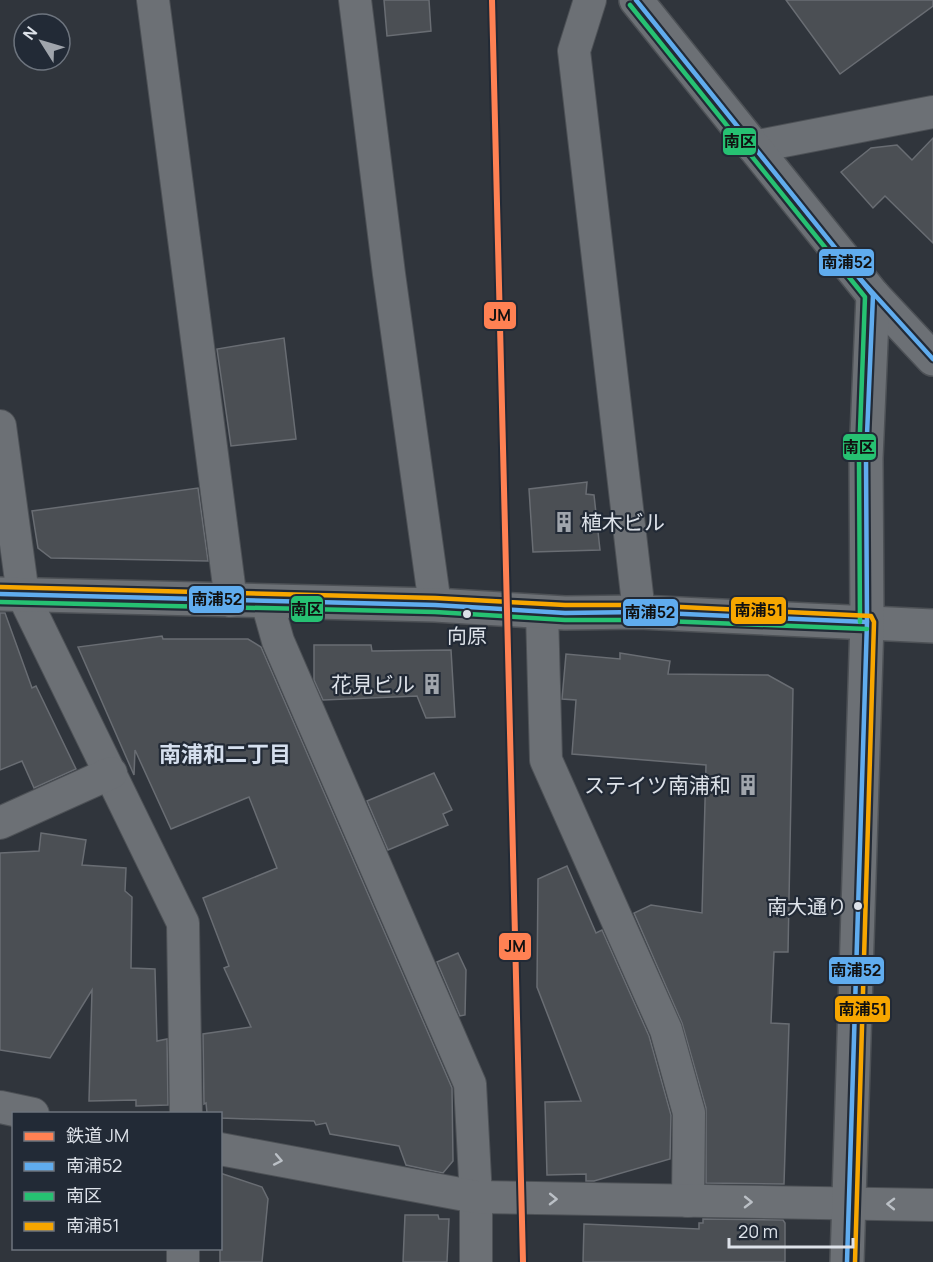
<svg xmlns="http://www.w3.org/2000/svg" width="933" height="1262" font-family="Manrope,'Noto Sans JP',sans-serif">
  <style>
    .building { fill: #4b4f54; stroke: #696d73; stroke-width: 1.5 }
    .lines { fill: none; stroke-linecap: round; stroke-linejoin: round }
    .minor-casing { stroke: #4d5156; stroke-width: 34 }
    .tertiary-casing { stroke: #4d5156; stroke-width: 36 }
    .minor { stroke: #6c7075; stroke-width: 32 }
    .tertiary { stroke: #6c7075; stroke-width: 33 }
    .bus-1-casing { stroke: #222a36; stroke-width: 9 }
    .bus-2-casing { stroke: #222a36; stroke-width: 9 }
    .bus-3-casing { stroke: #222a36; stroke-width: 9 }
    .bus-1 { stroke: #60acee; stroke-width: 4.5 }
    .bus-2 { stroke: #26c172; stroke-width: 4.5 }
    .bus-3 { stroke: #f7a600; stroke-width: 4.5 }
    .rail-1-casing { stroke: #222a36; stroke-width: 10 }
    .rail-1 { stroke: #ff8153; stroke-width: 6 }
    .oneway { stroke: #bbc0c6 }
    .bus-dot { fill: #dde2e9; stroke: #222a36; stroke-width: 2 }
    .labels { text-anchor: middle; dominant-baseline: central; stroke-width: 4.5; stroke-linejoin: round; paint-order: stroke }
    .bus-label { font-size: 20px; fill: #dde2e9; stroke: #222a36 }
    .poi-label { font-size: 21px; fill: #dde2e9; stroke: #222a36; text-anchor: end }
    .neighbourhood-label { font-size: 22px; font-weight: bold; fill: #d5dfee; stroke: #222a36 }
    .line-badge { stroke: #222a36; stroke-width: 2 }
    .pale-badge-label { font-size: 16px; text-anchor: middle; font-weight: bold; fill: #111 }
  </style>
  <rect width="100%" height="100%" fill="#30353c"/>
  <!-- building -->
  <g class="building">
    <path d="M 384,0 L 429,0 L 431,31 L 387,36 Z"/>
    <path d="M 786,0 L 933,0 L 933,6 L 840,74 Z"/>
    <path d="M 933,138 L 933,243 L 885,196 L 873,208 L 841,172 L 871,148 L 897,145 L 912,160 Z"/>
    <path d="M 284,338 L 296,439 L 231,446 L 217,349 Z"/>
    <path d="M 587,482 L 586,494 L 594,495 L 600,550 L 533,552 L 529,489 Z"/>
    <path d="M 198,488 L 208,561 L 51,558 L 38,548 L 32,511 Z"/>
    <path d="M 0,613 L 5,613 L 32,688 L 36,686 L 76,769 L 34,788 L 22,761 L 0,770 Z"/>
    <path d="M 162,636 L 163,639 L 248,639 L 261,647 L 452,1088 L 453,1161 L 443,1173 L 406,1165 L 399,1146 L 330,1134 L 326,1123 L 316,1125 L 314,1121 L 220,1118 L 220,1113 L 207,1113 L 206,1103 L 204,1104 L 203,1034 L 251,1027 L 224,968 L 229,966 L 203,898 L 277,868 L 249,797 L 171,829 L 135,750 L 134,775 L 78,647 Z"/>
    <path d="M 314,645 L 371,645 L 372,651 L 451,650 L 455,717 L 426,718 L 417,696 L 323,700 L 314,680 Z"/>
    <path d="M 620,653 L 670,661 L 668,674 L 768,675 L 793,689 L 788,952 L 774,952 L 771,1023 L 789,1024 L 784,1184 L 706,1183 L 706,1108 L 682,1023 L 634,913 L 651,905 L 702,913 L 706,765 L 572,754 L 576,700 L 562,699 L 566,654 L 620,659 Z"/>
    <path d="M 434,773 L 452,810 L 443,814 L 448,825 L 388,850 L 367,801 Z"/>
    <path d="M 41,833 L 86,840 L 82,865 L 126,868 L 125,891 L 132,897 L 131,968 L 155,969 L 157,1041 L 167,1039 L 168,1105 L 136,1106 L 136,1100 L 89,1101 L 92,990 L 50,1058 L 0,1050 L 0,853 L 39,851 Z"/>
    <path d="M 567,866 L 596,933 L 602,930 L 649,1036 L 671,1115 L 670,1159 L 594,1181 L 586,1181 L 586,1174 L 547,1175 L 545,1102 L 581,1101 L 537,987 L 538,879 Z"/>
    <path d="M 458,953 L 466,970 L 465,1015 L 460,1016 L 437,962 Z"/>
    <path d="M 220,1173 L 262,1187 L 268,1199 L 262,1262 L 220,1262 Z"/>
    <path d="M 405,1215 L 438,1215 L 439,1219 L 449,1219 L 447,1262 L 403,1262 Z"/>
    <path d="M 703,1219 L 783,1220 L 785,1223 L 785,1262 L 583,1262 L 584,1224 L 699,1229 L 699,1223 L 703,1223 Z"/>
  </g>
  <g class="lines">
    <defs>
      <g id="minor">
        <path d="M 153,0 L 231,601"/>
        <path d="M 355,0 L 389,274 L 435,605"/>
        <path d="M 590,0 L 574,51 L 639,612"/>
        <path d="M 753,147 L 933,112"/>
        <path d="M 0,426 L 23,595 L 183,923 L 186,1114"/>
        <path d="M 267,602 L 278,641 L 470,1084 L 476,1197 L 476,1262"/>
        <path d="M 542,612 L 546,760 L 666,1030 L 689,1113 L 688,1201"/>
        <path d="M 0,823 L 111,773"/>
        <path d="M 0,1107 L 33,1114"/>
        <path d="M 220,1149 L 476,1197 L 933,1205"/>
        <path d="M 183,1262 L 183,1248"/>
      </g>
      <g id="tertiary">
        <path d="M 636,0 L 873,295 L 933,359"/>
        <path d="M 0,594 L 435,605 L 565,613 L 639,612 L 933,626"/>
        <path d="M 847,1262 L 867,622 L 866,458 L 873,295"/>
      </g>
    </defs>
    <!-- minor casing -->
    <use href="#minor" class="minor-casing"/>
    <!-- tertiary casing -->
    <use href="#tertiary" class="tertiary-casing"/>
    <!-- minor -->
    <use href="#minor" class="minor"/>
    <!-- tertiary -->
    <use href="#tertiary" class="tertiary"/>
    <defs>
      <g id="bus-1">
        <path d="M 636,0 L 873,295 L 866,458 L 867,622 L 847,1262"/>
        <path d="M 853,271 L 933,359"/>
        <path d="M 0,594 L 435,605 L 565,613 L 639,612 L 867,622"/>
      </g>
      <g id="bus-2">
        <path d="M 630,5 L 865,297 L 859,458 L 860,622"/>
        <path d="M 0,602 L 435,612 L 565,620 L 639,620 L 867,629"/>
      </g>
      <path id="bus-3" d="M 0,587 L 435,598 L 565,605 L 639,605 L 871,616 L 874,622 L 855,1262"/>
    </defs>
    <!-- bus-1 casing -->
    <use href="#bus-1" class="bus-1-casing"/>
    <!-- bus-2 casing -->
    <use href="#bus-2" class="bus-2-casing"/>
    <!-- bus-3 casing -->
    <use href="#bus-3" class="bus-3-casing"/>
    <!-- bus-1 -->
    <use href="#bus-1" class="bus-1"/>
    <!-- bus-2 -->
    <use href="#bus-2" class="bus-2"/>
    <!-- bus-3 -->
    <use href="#bus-3" class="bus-3"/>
    <defs>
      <path id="rail-1" d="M 492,0 L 523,1262"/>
    </defs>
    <!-- rail-1 casing -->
    <use href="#rail-1" class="rail-1-casing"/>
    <!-- rail-1 -->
    <use href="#rail-1" class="rail-1"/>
  </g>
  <!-- one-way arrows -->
  <defs><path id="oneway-chevron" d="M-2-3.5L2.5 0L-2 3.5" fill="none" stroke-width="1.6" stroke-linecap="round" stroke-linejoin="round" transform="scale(1.5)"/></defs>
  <g class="oneway">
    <use href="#oneway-chevron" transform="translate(278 1160) rotate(11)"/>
    <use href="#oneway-chevron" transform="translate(553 1199) rotate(1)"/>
    <use href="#oneway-chevron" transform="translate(748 1202) rotate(1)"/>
    <use href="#oneway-chevron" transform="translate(891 1204) rotate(-179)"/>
  </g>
  <!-- icons -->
  <defs>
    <symbol id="building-bare" viewBox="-9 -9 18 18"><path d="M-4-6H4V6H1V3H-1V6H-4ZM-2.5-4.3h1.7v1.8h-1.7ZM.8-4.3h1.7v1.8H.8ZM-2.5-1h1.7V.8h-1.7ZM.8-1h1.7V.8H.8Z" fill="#a0a5ac" stroke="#222a36" stroke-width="2.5" paint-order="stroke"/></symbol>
  </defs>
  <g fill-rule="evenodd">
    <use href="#building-bare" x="549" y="507" width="30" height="30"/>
    <use href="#building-bare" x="417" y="669" width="30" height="30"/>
    <use href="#building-bare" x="733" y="770" width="30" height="30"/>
  </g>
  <!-- markers -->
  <g class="bus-dot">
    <circle cx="467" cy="614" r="5"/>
    <circle cx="858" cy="906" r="5"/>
  </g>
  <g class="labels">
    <!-- bus labels -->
    <g class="bus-label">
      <text x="467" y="635">向原</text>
      <text x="847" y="906" text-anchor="end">南大通り</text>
    </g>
    <!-- poi labels -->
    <g class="poi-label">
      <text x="581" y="522" text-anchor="start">植木ビル</text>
      <text x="415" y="684">花見ビル</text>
      <text x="731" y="785">ステイツ南浦和</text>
    </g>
    <!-- neighbourhood labels -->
    <g class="neighbourhood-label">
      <text x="225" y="754">南浦和二丁目</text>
    </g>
  </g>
  <g class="line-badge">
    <rect x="722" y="127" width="35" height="29" rx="6" fill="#26c172"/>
    <rect x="818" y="248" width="57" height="29" rx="6" fill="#60acee"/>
    <rect x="483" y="301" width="34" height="29" rx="6" fill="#ff8153"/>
    <rect x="842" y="433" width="35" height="28" rx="6" fill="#26c172"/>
    <rect x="188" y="585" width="57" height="29" rx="6" fill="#60acee"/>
    <rect x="290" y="595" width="34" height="28" rx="6" fill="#26c172"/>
    <rect x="730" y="596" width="57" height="29" rx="6" fill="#f7a600"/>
    <rect x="622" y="598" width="57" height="29" rx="6" fill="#60acee"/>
    <rect x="498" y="932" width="34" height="29" rx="6" fill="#ff8153"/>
    <rect x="828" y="956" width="57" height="29" rx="6" fill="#60acee"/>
    <rect x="834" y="995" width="57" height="28" rx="6" fill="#f7a600"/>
  </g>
  <g class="pale-badge-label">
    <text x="740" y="147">南区</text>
    <text x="847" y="268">南浦52</text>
    <text x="500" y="321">JM</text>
    <text x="859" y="453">南区</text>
    <text x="217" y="605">南浦52</text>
    <text x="307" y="615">南区</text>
    <text x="759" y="616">南浦51</text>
    <text x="650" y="618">南浦52</text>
    <text x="515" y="952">JM</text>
    <text x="856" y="976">南浦52</text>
    <text x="863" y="1015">南浦51</text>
  </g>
  <!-- legend -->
  <rect x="12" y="1112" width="210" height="138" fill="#222a36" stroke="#6d747e" stroke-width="1.5"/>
  <rect x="24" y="1132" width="30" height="9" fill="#ff8153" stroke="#6d747e" stroke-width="1.5"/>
  <text x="66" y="1142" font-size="18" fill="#dde2e9">鉄道 JM</text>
  <rect x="24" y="1162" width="30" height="9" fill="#60acee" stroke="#6d747e" stroke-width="1.5"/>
  <text x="66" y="1172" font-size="18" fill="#dde2e9">南浦52</text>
  <rect x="24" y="1192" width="30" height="9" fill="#26c172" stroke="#6d747e" stroke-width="1.5"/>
  <text x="66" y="1202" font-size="18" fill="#dde2e9">南区</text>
  <rect x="24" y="1222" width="30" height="9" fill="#f7a600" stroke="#6d747e" stroke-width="1.5"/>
  <text x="66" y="1232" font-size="18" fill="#dde2e9">南浦51</text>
  <!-- north arrow -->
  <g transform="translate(42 42) rotate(307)"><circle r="28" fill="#222a36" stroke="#6d747e" stroke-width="1.5"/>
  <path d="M0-4.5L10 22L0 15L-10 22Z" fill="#a0a5ac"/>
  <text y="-9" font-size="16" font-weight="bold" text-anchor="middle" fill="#dde2e9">N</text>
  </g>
  <!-- scale -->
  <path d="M729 1238v9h124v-9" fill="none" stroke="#dde2e9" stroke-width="3"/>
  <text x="738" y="1238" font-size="18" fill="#dde2e9" stroke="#222a36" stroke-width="4.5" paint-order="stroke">20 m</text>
</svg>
